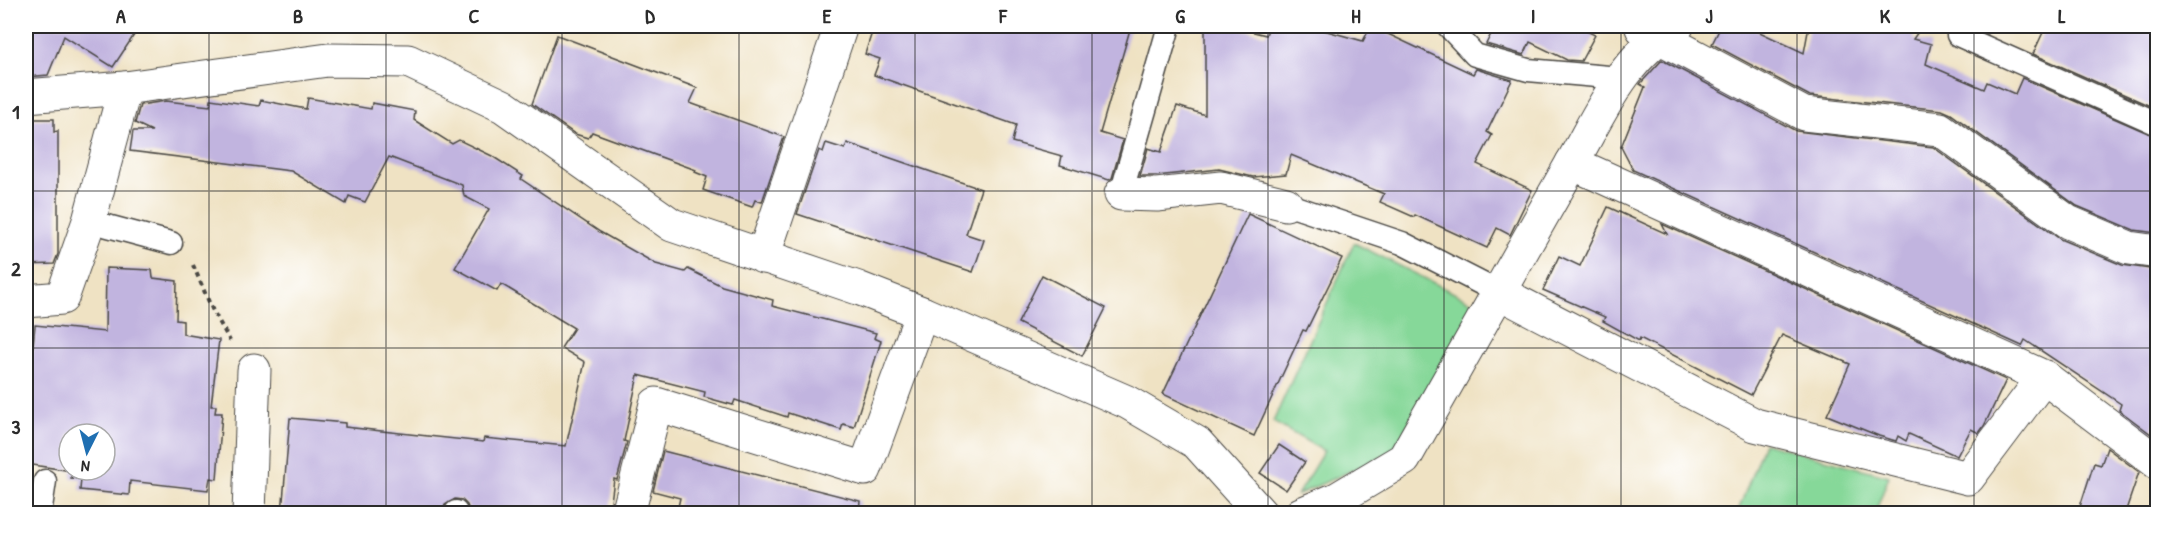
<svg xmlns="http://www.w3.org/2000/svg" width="2183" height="539" font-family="'Patrick Hand',sans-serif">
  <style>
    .green { fill: #86d899; stroke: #588262; stroke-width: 1.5 }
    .building { fill: #c1b4df; fill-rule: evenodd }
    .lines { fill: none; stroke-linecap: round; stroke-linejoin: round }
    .service-casing { stroke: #484642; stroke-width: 25 }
    .pedestrian-casing { stroke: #484642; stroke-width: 35 }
    .minor-casing { stroke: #484642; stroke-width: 35 }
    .path { stroke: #484642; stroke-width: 4; stroke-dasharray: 4.5 4.5; stroke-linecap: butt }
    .service { stroke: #fff; stroke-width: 22 }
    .pedestrian { stroke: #fff; stroke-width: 33 }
    .minor { stroke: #fff; stroke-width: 33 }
    .grid { fill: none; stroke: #2b2b2b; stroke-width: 1.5; stroke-opacity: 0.55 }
    .neatline { fill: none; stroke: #2b2b2b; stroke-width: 2 }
    .grid-label { font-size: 20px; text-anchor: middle; font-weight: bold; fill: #2b2b2b }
  </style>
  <rect width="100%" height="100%" fill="#fff"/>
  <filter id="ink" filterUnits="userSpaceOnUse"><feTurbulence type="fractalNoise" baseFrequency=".0167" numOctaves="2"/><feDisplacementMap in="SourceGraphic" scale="12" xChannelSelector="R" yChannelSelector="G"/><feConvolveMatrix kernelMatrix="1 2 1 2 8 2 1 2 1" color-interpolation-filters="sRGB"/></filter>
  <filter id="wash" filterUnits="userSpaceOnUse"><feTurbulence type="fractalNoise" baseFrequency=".008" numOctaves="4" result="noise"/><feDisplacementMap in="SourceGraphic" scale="24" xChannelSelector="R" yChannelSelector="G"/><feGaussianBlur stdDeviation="1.35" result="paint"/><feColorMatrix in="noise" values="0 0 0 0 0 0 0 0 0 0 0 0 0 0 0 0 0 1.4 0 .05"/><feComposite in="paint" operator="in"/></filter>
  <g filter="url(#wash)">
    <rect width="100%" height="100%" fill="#efe2c3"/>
    <!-- green -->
    <g class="green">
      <path d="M 1354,243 L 1478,305 L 1393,452 L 1297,495 L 1324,451 L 1273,422 Z"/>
      <path d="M 1764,443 L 1889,476 L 1875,513 L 1737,514 Z"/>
    </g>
    <g id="blocks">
      <!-- building -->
      <g class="building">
        <path d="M 26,26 L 140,26 L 113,67 L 64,36 L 48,75 L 26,77 Z"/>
        <path d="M 874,26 L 1131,26 L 1100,133 L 1123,140 L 1112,178 L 1109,180 L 1060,165 L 1062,156 L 1012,142 L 1016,125 L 874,75 L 880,59 L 865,54 Z"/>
        <path d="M 1205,26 L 1230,26 L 1266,35 L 1269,26 L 1309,26 L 1363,41 L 1371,26 L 1473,74 L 1476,69 L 1512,80 L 1487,132 L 1492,135 L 1477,164 L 1532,190 L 1510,235 L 1497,228 L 1487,248 L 1415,215 L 1414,217 L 1380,202 L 1384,194 L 1291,155 L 1286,174 L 1253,177 L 1219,169 L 1156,176 L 1140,176 L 1148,148 L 1161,152 L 1177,106 L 1205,115 Z"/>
        <path d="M 1495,26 L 1576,26 L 1595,35 L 1581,61 L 1567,60 L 1530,42 L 1524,55 L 1486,44 Z"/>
        <path d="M 1721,26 L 1747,26 L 1804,53 L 1809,26 L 1922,26 L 1913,39 L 1931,44 L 1926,64 L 1984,89 L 1987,82 L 2015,94 L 2022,78 L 2157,137 L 2157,233 L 2134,230 L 2077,206 L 1951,114 L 1942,110 L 1810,96 L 1712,44 Z"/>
        <path d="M 2046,26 L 2157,26 L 2157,109 L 2033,54 Z"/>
        <path d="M 557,35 L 697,88 L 690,103 L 784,137 L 762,202 L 755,200 L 752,207 L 703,190 L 707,177 L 695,172 L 696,170 L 592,132 L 588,138 L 575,134 L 532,104 Z"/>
        <path d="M 1662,60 L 1796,131 L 1933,147 L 2060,239 L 2122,265 L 2157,270 L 2157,415 L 2151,434 L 2119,410 L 2121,404 L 2025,340 L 2022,346 L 1633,170 L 1621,147 L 1645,87 L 1640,84 Z"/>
        <path d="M 308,98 L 371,109 L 372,103 L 415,111 L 414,120 L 452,144 L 459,140 L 492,156 L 523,176 L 521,179 L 600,232 L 656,264 L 685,272 L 688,269 L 722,286 L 773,300 L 772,306 L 876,333 L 874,338 L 881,341 L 854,427 L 843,424 L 841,430 L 788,413 L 787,417 L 735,400 L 733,405 L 704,397 L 705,392 L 638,375 L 624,441 L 627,442 L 617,480 L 614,479 L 610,510 L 593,508 L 592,513 L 547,509 L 546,513 L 470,513 L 467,505 L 462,500 L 455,499 L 445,505 L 442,513 L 282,513 L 290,418 L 345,423 L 345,427 L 483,442 L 484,438 L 566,446 L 585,362 L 561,348 L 574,328 L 501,284 L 497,291 L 455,268 L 489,209 L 464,196 L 462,185 L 389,157 L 365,202 L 349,196 L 346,204 L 291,171 L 130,151 L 133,131 L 152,131 L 135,123 L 140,105 L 166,101 L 210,106 L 211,99 L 259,106 L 261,100 L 306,109 Z"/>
        <path d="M 26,114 L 32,114 L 31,119 L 54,119 L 54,132 L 58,131 L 58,254 L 54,264 L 26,265 Z"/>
        <path d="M 826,143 L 845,149 L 847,143 L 981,189 L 966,234 L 984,240 L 973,272 L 797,214 L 819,150 L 823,152 Z"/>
        <path d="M 1608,207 L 1667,234 L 1662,224 L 2006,380 L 1984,426 L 1979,433 L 1971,429 L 1957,456 L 1909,434 L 1906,441 L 1898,436 L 1896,441 L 1879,436 L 1827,415 L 1850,364 L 1782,335 L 1751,395 L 1640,338 L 1639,341 L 1603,321 L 1605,317 L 1543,290 L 1559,256 L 1580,266 Z"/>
        <path d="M 1248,214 L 1342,258 L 1306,331 L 1303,330 L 1254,436 L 1163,394 Z"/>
        <path d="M 106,268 L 152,270 L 153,278 L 177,281 L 176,320 L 183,321 L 183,334 L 219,340 L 211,406 L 216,406 L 215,413 L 222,413 L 217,479 L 210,478 L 208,490 L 130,481 L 129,495 L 80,490 L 81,479 L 71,478 L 72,471 L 26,464 L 26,419 L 35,325 L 105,332 ZM 69,434 L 105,434 L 105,470 L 69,470 Z"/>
        <path d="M 1042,275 L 1106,308 L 1082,356 L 1018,323 Z"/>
        <path d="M 1279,445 L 1305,462 L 1286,490 L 1260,473 Z"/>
        <path d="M 2107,448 L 2139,472 L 2125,513 L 2078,513 L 2094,463 L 2101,465 Z"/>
        <path d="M 663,451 L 860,501 L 859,513 L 701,513 L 678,507 L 680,498 L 653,491 Z"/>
      </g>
    </g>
  </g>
  <g filter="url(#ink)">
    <use href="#blocks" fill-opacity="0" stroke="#484642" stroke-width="1.5"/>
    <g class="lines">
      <defs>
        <g id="service">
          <path d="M 1448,26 L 1475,55 L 1528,70 L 1620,78"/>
          <path d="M 1958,35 L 2158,124"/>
          <path d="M 1121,194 L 1169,26"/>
          <path d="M 1286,204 L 1402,243 L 1500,293"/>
          <path d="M 89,221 L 171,243"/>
          <path d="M 40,514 L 45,481"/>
          <path d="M 456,514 L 456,512"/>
        </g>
        <path id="pedestrian" d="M 1121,194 L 1157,195 L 1221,188 L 1286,204"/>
        <g id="minor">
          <path d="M 1677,26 C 1624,56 1601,112 1572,163 L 2044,377 L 2158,463"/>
          <path d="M 1642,28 L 1804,114 L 1940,129 L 2068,222 L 2129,248 L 2158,252"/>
          <path d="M 26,96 L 125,88 L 328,60 L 408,61 L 503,106 L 672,225 L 858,288 L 922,313 L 1127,402 L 1197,443 L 1261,514"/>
          <path d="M 763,257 L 841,26"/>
          <path d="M 1500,293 L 1755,425 L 1968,478 L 2044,377"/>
          <path d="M 26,301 L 62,298 L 89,221 L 125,88"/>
          <path d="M 249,514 L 254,370"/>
          <path d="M 628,514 L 656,404 L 865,469 L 922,313"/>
          <path d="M 1301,514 L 1337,499 L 1404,459 L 1572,163"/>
        </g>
      </defs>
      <!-- service casing -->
      <use href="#service" class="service-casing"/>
      <!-- pedestrian casing -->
      <use href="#pedestrian" class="pedestrian-casing"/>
      <!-- minor casing -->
      <use href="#minor" class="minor-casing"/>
      <!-- path -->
      <path class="path" d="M 193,265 L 212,309 L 230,341"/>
      <!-- service -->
      <use href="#service" class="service"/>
      <!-- pedestrian -->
      <use href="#pedestrian" class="pedestrian"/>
      <!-- minor -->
      <use href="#minor" class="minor"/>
    </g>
  </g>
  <!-- grid -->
  <path class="grid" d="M 209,26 L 209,514M 386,26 L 386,514M 562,26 L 562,514M 739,26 L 739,514M 915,26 L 915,514M 1092,26 L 1092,514M 1268,26 L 1268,514M 1444,26 L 1444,514M 1621,26 L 1621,514M 1797,26 L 1797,514M 1974,26 L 1974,514M 26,191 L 2158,191M 26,348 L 2158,348"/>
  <!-- margin -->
  <rect width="2183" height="539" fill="none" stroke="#fff" stroke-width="66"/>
  <!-- north arrow -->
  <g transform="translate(87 452) rotate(186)"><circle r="28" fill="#ffffff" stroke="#aaaaaa" stroke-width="1.5"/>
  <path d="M0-4.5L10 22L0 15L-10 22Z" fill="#1f6fb2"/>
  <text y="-9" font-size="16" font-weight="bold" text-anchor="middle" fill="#2b2b2b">N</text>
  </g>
  <rect x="33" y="33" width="2117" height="473" class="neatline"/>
  <g class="grid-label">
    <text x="121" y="23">A</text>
    <text x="298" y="23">B</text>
    <text x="474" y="23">C</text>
    <text x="650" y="23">D</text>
    <text x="827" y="23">E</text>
    <text x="1003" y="23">F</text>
    <text x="1180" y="23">G</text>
    <text x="1356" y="23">H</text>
    <text x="1533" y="23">I</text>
    <text x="1709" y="23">J</text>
    <text x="1885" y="23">K</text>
    <text x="2062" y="23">L</text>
    <text x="16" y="119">1</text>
    <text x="16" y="276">2</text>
    <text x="16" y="434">3</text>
  </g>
</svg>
